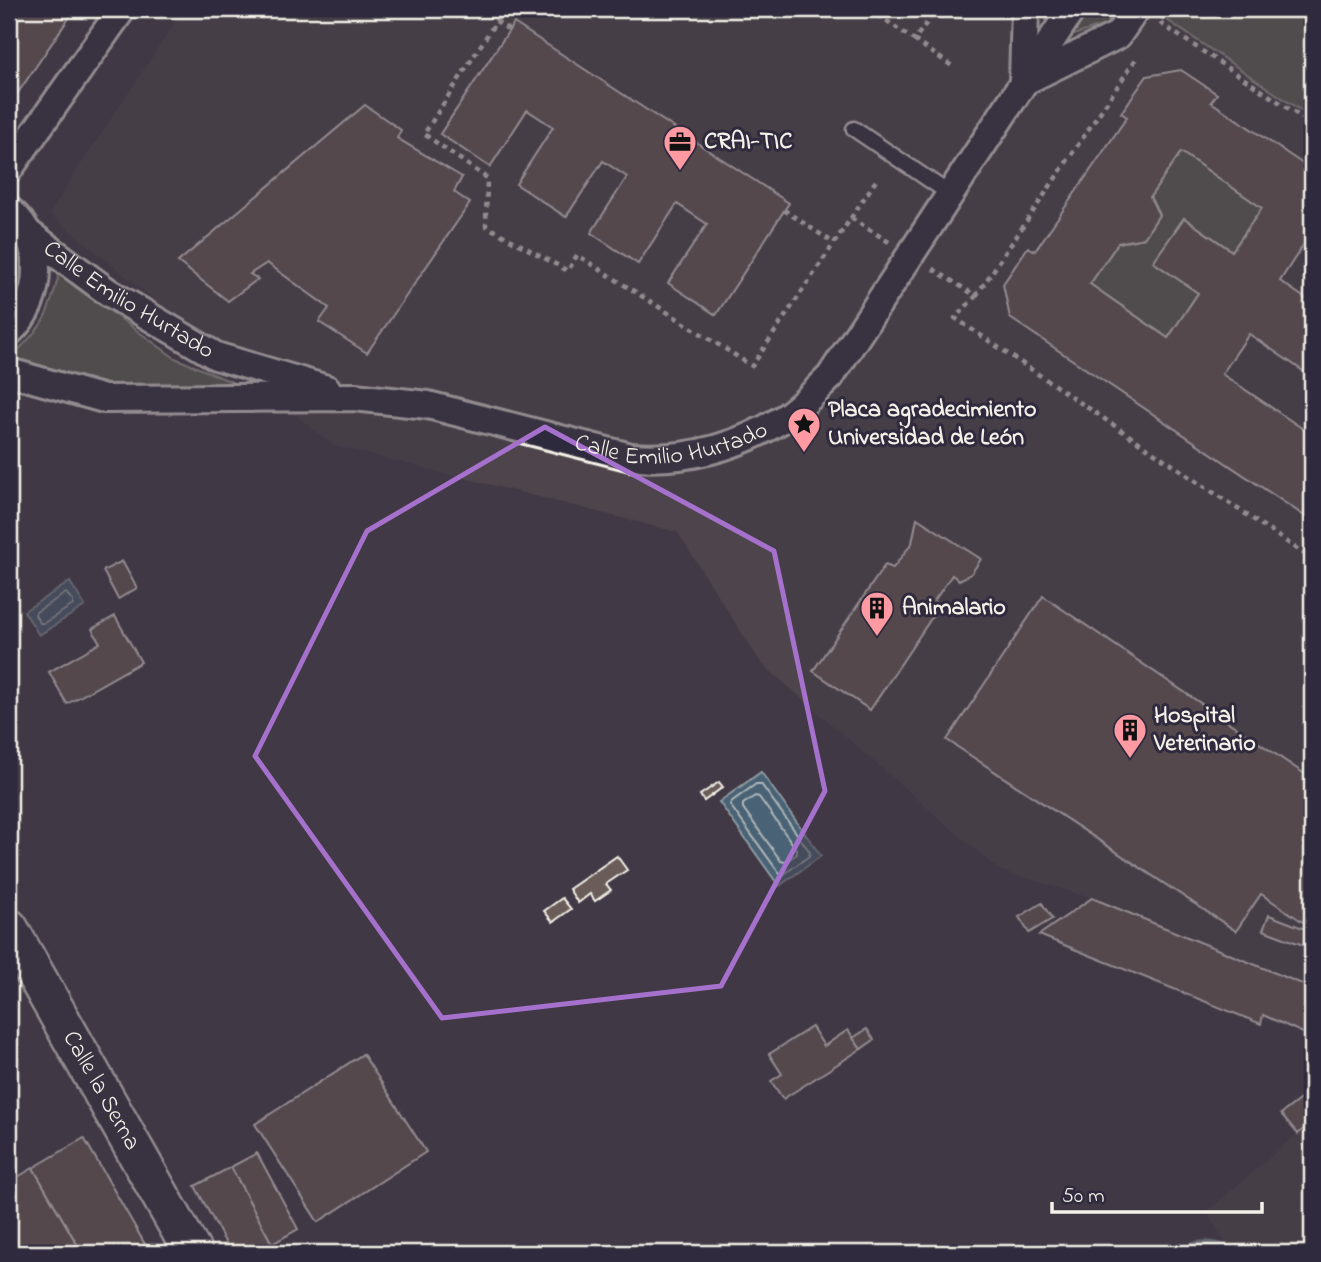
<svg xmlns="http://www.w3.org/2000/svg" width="1321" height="1262" font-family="'Indie Flower',sans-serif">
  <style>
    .built { fill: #4d444b }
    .green { fill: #646456; stroke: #acaa9f; stroke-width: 2 }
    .water { fill: #4a6274; stroke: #8e9ba2; stroke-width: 2 }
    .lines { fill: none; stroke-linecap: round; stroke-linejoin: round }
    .shore { stroke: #b0b8ba; stroke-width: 2 }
    .stream { stroke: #8e9ba2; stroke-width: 9 }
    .building { fill: #6a5c59; stroke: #f4f1e8; stroke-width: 2; fill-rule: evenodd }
    .lane-casing { stroke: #f4f1e8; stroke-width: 19 }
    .street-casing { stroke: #f4f1e8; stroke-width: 32 }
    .secondary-casing { stroke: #f4f1e8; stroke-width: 42 }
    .path { stroke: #f4f1e8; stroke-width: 4.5; stroke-dasharray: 5 5; stroke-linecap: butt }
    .lane { stroke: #2f2a3d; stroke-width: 14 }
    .street { stroke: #2f2a3d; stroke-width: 26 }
    .secondary { stroke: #2f2a3d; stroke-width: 37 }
    .marked { fill: none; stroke: #a571cd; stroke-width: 5; stroke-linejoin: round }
    .labels { text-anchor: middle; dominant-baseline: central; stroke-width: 6; stroke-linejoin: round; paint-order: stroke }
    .poi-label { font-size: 24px; font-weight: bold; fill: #f4f1e8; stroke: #2f2a3d; text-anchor: start }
    .street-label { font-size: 24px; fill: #f4f1e8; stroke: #2f2a3d }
  </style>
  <rect width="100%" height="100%" fill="#413945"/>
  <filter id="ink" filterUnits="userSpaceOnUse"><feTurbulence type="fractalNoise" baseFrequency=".0143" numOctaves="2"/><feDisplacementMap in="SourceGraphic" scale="14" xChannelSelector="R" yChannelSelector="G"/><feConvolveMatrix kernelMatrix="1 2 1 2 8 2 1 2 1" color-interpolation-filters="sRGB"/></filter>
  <g filter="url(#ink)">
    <!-- built -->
    <g class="built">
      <path d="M 184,9 L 1312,9 L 1312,988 L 1092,898 L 999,870 L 761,663 L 677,532 L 333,445 L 50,214 L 72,178 Z"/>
      <path d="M 1312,1121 L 1312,1253 L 1232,1253 L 1207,1212 Z"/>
    </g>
    <!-- green -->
    <g class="green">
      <path d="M 1087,9 L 1117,9 L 1107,24 L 1068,37 Z"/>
      <path d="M 1175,9 L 1312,9 L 1312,118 L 1167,20 Z"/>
      <path d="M 1181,152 L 1262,208 L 1232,251 L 1184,218 L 1154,262 L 1198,293 L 1168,338 L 1090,284 L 1118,243 L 1144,238 L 1159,215 L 1150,197 Z"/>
      <path d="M 9,234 C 24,254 26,289 9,309 Z"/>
      <path d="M 59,274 L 175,358 L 239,385 L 129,390 L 11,357 C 44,326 48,317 59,274 Z"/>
    </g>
    <!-- water -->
    <g class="water">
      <path d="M 70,582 L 85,606 L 39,635 L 24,611 Z"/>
      <path d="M 761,772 L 821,856 L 779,886 L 719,802 Z"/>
    </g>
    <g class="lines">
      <!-- shore -->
      <g class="shore">
        <path d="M 66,593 L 73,601 L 73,605 L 44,623 L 40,623 L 35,615 L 36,612 Z"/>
        <path d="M 756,784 L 761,784 L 810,852 L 809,856 L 783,875 L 779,873 L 730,805 L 731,802 Z"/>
        <path d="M 755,796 L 759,797 L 797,850 L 797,854 L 785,862 L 781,861 L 743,808 L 743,804 Z"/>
      </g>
      <!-- stream -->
      <path class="stream" d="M 1178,1253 C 1198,1241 1215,1243 1236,1253"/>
    </g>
    <!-- building -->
    <g class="building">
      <path d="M 9,9 L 75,9 L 9,106 Z"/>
      <path d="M 514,23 L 789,203 L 716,315 L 668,283 L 707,224 L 677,204 L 638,264 L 591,233 L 627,177 L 603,161 L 566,217 L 516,184 L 553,127 L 527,110 L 490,167 L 440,134 Z"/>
      <path d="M 1181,70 L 1217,94 L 1211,102 L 1312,170 L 1312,242 L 1307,239 L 1280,281 L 1312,303 L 1312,377 L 1249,334 L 1222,374 L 1312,435 L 1312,521 L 1010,318 L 1003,284 L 1028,247 L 1035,251 L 1127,117 L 1121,113 L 1147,76 ZM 1181,152 L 1262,208 L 1232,251 L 1184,218 L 1153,262 L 1198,293 L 1168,338 L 1090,284 L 1118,243 L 1144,238 L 1159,215 L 1150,197 Z"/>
      <path d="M 365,105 L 401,130 L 397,138 L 462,177 L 454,192 L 470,203 L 367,353 L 319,322 L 329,308 L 267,263 L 250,274 L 258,279 L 228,301 L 178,262 Z"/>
      <path d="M 917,518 L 981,559 L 971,574 L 959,580 L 952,575 L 934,601 L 940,605 L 870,710 L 813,671 L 885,565 L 893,568 L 912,543 Z"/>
      <path d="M 122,561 L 137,588 L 118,599 L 103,571 Z"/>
      <path d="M 1043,596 L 1312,779 L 1312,928 L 1261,894 L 1236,931 L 947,740 Z"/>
      <path d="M 115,616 L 141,662 L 67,704 L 49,672 L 100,643 L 92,629 Z"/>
      <path d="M 719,782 L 723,787 L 704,801 L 700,795 Z"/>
      <path d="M 617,856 L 627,870 L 606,884 L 611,890 L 595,901 L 590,894 L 578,903 L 569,889 Z"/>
      <path d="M 562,898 L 571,909 L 553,922 L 544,911 Z"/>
      <path d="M 1092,898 L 1312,988 L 1312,1037 L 1263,1015 L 1261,1024 L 1039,935 Z"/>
      <path d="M 1042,903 L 1052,919 L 1029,933 L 1019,917 Z"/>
      <path d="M 1269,915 L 1308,930 L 1303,945 L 1263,930 Z"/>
      <path d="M 812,1027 L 824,1046 L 848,1030 L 861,1049 L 783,1099 L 771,1081 L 782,1074 L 769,1054 Z"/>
      <path d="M 867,1029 L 874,1040 L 861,1049 L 853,1038 Z"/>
      <path d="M 363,1054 L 426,1152 L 318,1222 L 255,1124 Z"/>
      <path d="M 1312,1090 L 1312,1121 L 1298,1134 L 1281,1114 Z"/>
      <path d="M 84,1138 L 150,1253 L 82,1253 L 33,1168 Z"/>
      <path d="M 257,1153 L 298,1229 L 272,1244 L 231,1167 Z"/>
      <path d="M 231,1167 L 272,1244 L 255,1253 L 231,1253 L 195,1186 Z"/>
      <path d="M 33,1168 L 82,1253 L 9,1253 L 9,1182 Z"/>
    </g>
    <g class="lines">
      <defs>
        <path id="lane" d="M 854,129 L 950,194"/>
        <g id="street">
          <path d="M 1025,81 L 1118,35 L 1136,9"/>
          <path d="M 1023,82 L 1025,9"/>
          <path d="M 9,169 L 122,9"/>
          <path d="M 9,210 C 46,240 44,301 9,332"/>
          <path id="s1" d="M 28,233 L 108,292 L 216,356 L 327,389"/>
          <path id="s2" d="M 9,372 L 104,399 L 354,397 L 428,405 L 631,457 C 684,461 735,448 781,420 C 799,410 815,391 830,377 L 1072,9"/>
        </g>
        <g id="secondary">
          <path id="s3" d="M 9,928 L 193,1253"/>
        </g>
      </defs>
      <!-- lane casing -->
      <use href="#lane" class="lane-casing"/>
      <!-- street casing -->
      <use href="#street" class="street-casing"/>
      <!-- secondary casing -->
      <use href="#secondary" class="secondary-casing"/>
      <!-- path -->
      <g class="path">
        <path d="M 504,9 L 424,134 L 487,178 L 486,226 L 568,271 L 577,255 L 752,366 L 877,179"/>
        <path d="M 870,9 L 914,40 L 937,9"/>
        <path d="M 1162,20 L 1170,9"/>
        <path d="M 496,21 L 509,30"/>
        <path d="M 1160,23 L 1312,124"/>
        <path d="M 914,40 L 952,66"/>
        <path d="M 784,210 L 834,243"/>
        <path d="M 851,218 L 889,242"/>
        <path d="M 933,269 L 976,296 L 955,318 L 1312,559"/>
        <path d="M 976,296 L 1138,56"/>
      </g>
      <!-- lane -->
      <use href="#lane" class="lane"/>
      <!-- street -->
      <use href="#street" class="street"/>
      <!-- secondary -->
      <use href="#secondary" class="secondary"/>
    </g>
  </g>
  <!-- marked area -->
  <path d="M0 0H1321V1262H0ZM 545,427 L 774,551 L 825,791 L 721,986 L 442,1018 L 255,756 L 367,531 Z" fill="#413945" fill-opacity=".55" fill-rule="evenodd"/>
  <path class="marked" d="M 545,427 L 774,551 L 825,791 L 721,986 L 442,1018 L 255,756 L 367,531 Z"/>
  <!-- icons -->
  <defs>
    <symbol id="office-pin" viewBox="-11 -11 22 30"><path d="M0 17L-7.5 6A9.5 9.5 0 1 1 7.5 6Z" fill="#ff9aa2" stroke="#2f2a3d"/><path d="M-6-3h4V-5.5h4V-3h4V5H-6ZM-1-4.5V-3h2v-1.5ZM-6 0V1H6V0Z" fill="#111"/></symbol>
    <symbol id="sight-pin" viewBox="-11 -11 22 30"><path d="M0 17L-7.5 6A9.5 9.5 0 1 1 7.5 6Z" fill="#ff9aa2" stroke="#2f2a3d"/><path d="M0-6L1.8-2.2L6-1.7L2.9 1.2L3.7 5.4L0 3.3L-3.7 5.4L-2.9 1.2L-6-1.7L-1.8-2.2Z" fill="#111"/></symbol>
    <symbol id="building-pin" viewBox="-11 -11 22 30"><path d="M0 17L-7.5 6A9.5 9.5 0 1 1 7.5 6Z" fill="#ff9aa2" stroke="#2f2a3d"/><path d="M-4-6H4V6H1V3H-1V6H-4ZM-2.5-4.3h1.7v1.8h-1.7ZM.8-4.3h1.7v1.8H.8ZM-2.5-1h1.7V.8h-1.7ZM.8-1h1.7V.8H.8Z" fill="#111"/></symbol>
  </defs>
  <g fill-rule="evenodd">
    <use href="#office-pin" x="661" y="123" width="38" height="52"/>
    <use href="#sight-pin" x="785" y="405" width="38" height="52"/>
    <use href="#building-pin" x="858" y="589" width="38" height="52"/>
    <use href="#building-pin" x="1111" y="711" width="38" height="52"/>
  </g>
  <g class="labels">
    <!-- poi labels -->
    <g class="poi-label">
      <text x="704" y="142">CRAI-TIC</text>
      <text x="828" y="410">Placa agradecimiento<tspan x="828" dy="28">Universidad de León</tspan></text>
      <text x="902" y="608">Animalario</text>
      <text x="1154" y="716">Hospital<tspan x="1154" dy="28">Veterinario</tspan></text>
    </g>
    <!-- street labels -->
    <g class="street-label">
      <text stroke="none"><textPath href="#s1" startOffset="121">Calle Emilio Hurtado</textPath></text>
      <text stroke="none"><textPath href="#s2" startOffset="674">Calle Emilio Hurtado</textPath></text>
      <text stroke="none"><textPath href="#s3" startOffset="187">Calle la Serna</textPath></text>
    </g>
  </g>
  <!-- margin -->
  <rect width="1321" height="1262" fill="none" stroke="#2f2a3d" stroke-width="35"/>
  <rect x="18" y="18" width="1286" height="1227" fill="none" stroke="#f4f1e8" stroke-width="2.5" filter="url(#ink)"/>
  <!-- scale -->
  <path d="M1052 1202v10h210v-10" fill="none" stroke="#f4f1e8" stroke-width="3.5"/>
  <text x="1062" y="1202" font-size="21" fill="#f4f1e8" stroke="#2f2a3d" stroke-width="5" paint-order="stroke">50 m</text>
</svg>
